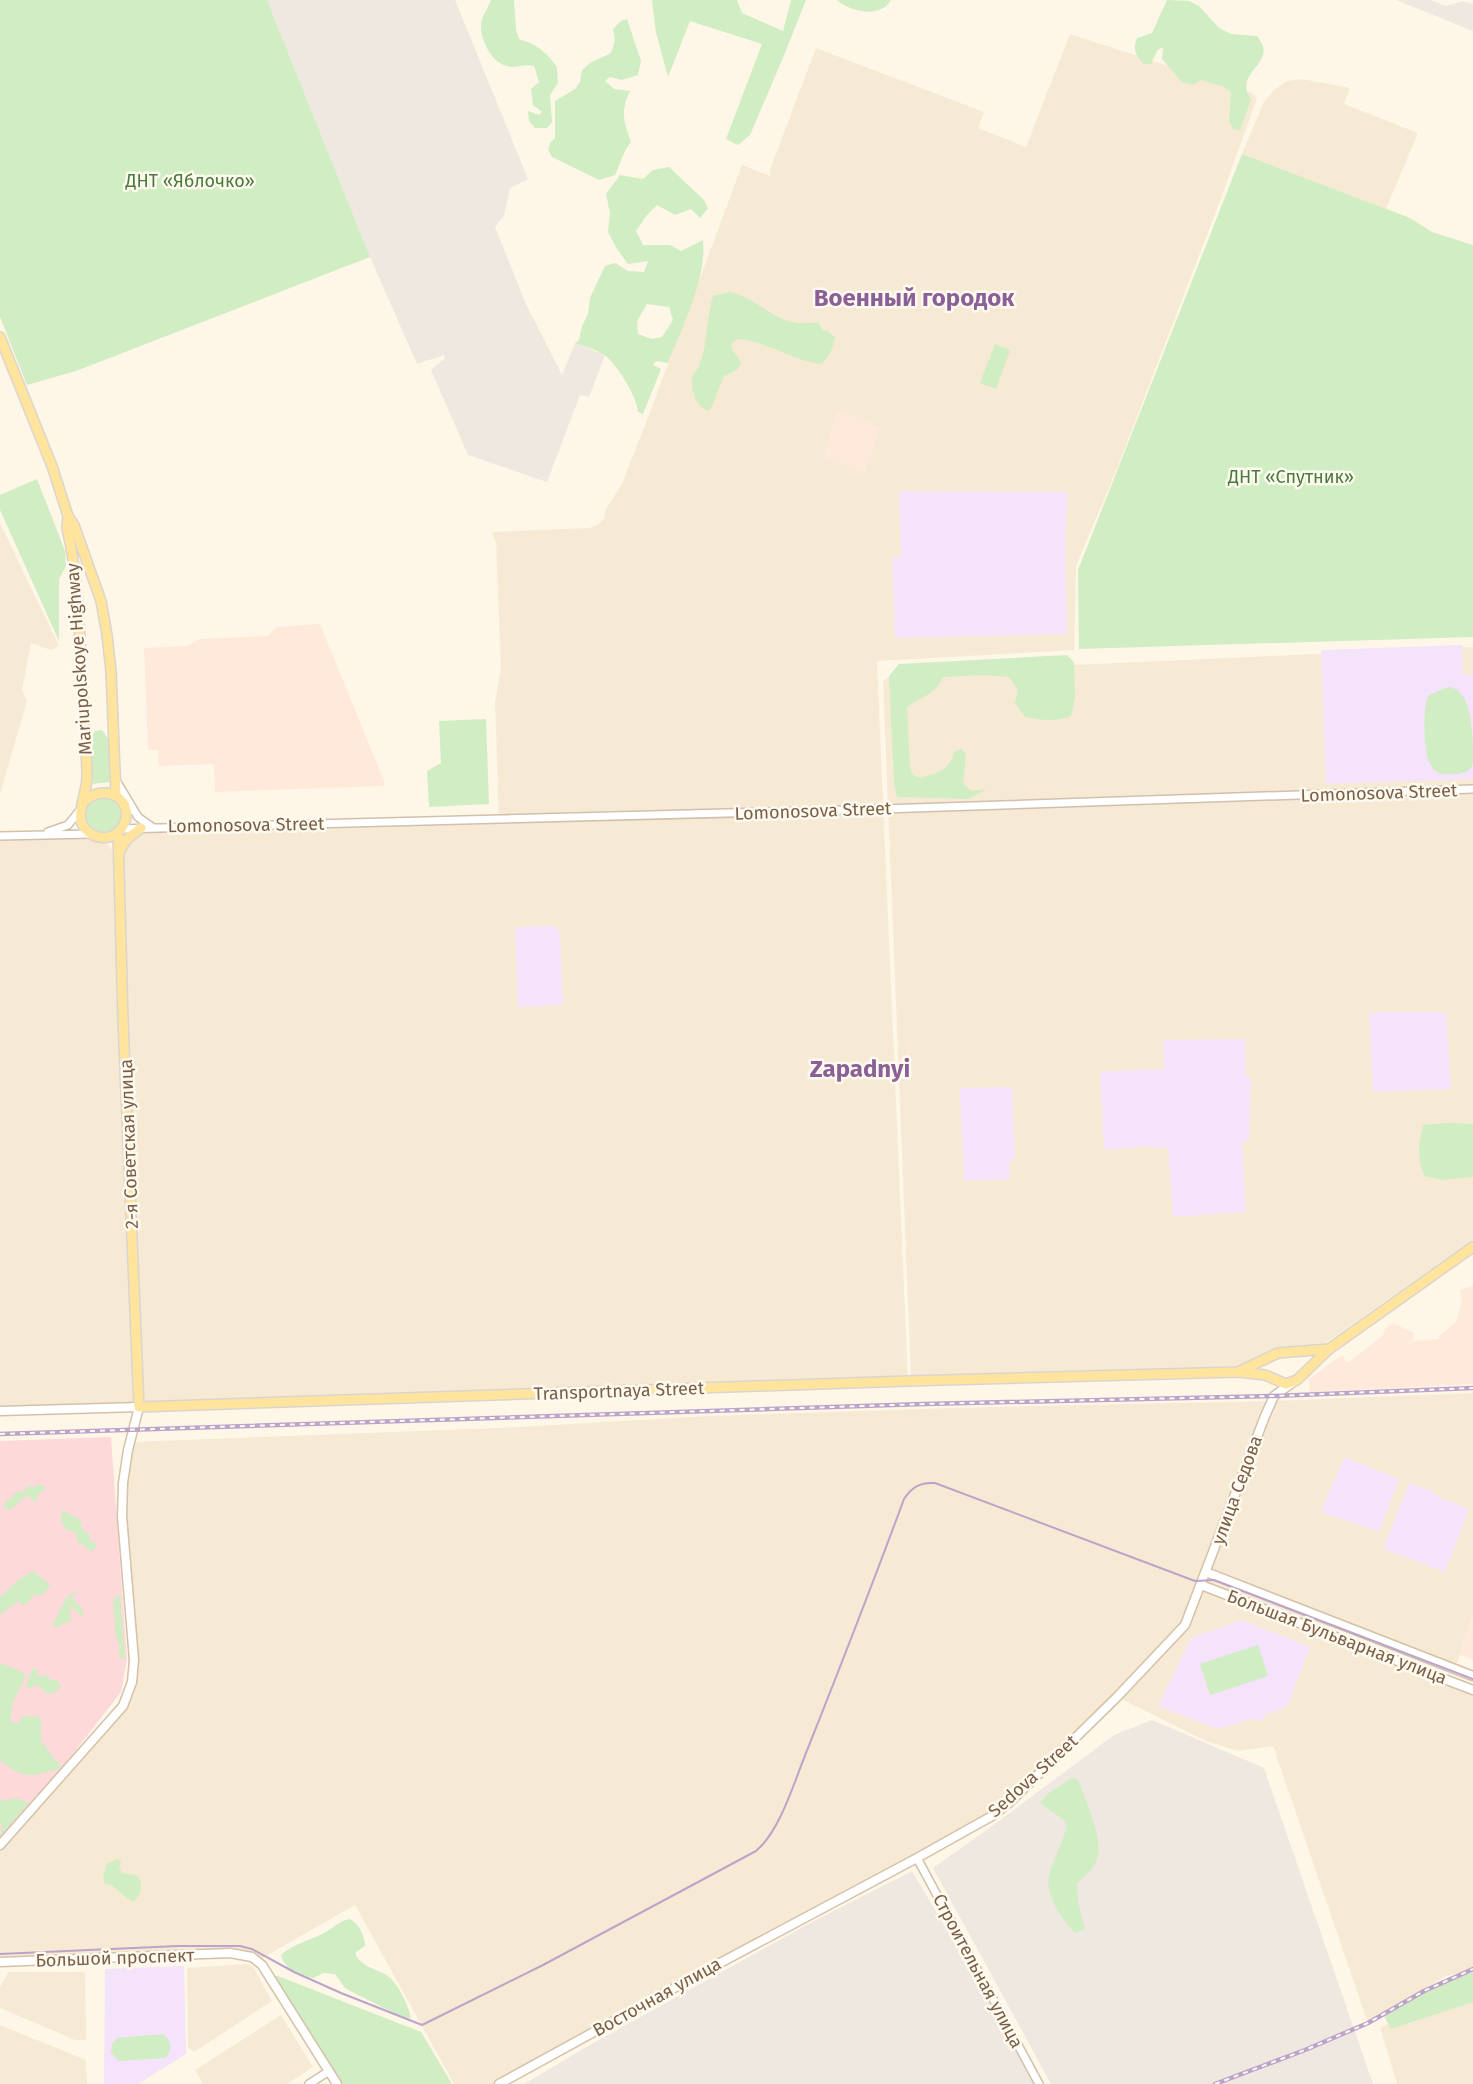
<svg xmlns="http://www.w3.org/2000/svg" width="1473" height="2084" font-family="'Fira Sans',sans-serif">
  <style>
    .residential { fill: #f6ead5 }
    .commercial { fill: #ffe9da }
    .industrial { fill: #eee8e1 }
    .education { fill: #f4e3fb }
    .medical { fill: #fdd9da }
    .green { fill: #d0edc3; fill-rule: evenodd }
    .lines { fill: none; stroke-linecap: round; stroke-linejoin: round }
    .tertiary-casing { stroke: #d1c0ab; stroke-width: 10 }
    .secondary-casing { stroke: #d4c1a8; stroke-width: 11 }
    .primary-casing { stroke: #dcd5cf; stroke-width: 12 }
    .tertiary { stroke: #fff; stroke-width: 7 }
    .secondary { stroke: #fff; stroke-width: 8 }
    .primary { stroke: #ffe49d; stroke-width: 9 }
    .tram { stroke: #bca3ca; stroke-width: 2 }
    .rail-casing { stroke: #bca3ca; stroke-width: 4.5 }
    .rail { stroke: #fffaef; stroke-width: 2; stroke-dasharray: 5; stroke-linecap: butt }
    .labels { text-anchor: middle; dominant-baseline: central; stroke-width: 5; stroke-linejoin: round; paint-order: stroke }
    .park-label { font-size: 18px; fill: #497b3c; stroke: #fffaef }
    .street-label { font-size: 18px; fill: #7a5f48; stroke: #fffaef }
    .district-label { font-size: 24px; font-weight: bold; fill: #8a6097; stroke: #fffaef }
  </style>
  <rect width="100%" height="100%" fill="#fef7e7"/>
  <!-- residential -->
  <g class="residential">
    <path d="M 1070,34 L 1252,93 L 1257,98 L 1220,201 L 1118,466 L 1076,566 L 1074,650 L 877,661 L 908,1381 L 0,1411 L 0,836 L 103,838 L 115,854 L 118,832 L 499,819 L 495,702 L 501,669 L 496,543 L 492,532 L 589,528 L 598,525 L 604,518 L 606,509 L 622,484 L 655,399 L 742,165 L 770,176 L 770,170 L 816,48 L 984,112 L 978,128 L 1026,147 Z"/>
    <path d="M 1302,79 L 1350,88 L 1344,104 L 1418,133 L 1386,209 L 1242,154 L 1264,102 L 1274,90 L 1287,81 Z"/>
    <path d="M 0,523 L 59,646 L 51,650 L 31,643 L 22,690 L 27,701 L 0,794 Z"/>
    <path d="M 1473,647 L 1473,1240 L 1321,1346 L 1284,1347 L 1237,1366 L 1120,1373 L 911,1378 L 883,681 L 894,673 Z"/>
    <path d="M 1473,1393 L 1473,1615 L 1455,1669 L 1335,1623 L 1326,1632 L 1473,1690 L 1473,1970 L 1446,1976 L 1368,2023 L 1273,1746 L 1237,1751 L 1206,1741 L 1117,1697 L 992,1816 L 499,2084 L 454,2084 L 355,1905 L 257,1961 L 240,1954 L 0,1962 L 0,1845 L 123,1706 L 132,1682 L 122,1516 L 130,1442 L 520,1427 L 708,1416 L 952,1408 L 1272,1401 Z"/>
    <path d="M 247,1964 L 253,1967 L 272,2001 L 194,2052 L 188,2047 L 187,1968 Z"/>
    <path d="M 8,1972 L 85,1972 L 86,2040 L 75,2040 L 0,2008 L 0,1987 Z"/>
    <path d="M 1473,1995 L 1473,2084 L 1397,2084 L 1380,2027 Z"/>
    <path d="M 281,2015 L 313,2067 L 287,2084 L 203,2084 L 195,2070 Z"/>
    <path d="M 0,2025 L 86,2060 L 87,2084 L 0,2084 Z"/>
  </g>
  <!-- commercial -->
  <g class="commercial">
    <path d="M 838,410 L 880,428 L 864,473 L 824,455 Z"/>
    <path d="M 320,624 L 384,781 L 384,786 L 215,792 L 214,764 L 159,766 L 158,750 L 148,750 L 144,648 L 187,646 L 200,639 L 268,636 L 276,627 Z"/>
    <path d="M 1473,1286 L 1473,1384 L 1310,1392 L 1309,1379 L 1342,1355 L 1348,1363 L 1382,1336 L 1385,1329 L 1393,1323 L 1414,1333 L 1413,1341 L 1439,1339 L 1439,1336 L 1456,1322 L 1462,1300 L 1460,1290 Z"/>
    <path d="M 1473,1616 L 1473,1660 L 1459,1654 Z"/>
  </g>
  <!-- industrial -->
  <g class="industrial">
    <path d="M 267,0 L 455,0 L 528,179 L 510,188 L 504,216 L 495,227 L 526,304 L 562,375 L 575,343 L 605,355 L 589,397 L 580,395 L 547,482 L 468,455 L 431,370 L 445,358 L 444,355 L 417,364 L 370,257 Z"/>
    <path d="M 1396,0 L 1430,0 L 1446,6 L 1463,1 L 1473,4 L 1473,31 Z"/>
    <path d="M 1152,1720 L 1264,1768 L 1373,2084 L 1051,2084 L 933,1868 L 995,1824 L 1114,1735 Z"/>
    <path d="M 912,1871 L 1006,2029 L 1035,2084 L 524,2084 L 588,2046 L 812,1922 Z"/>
  </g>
  <!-- education -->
  <g class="education">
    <path d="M 899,491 L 1068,492 L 1065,540 L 1067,634 L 895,638 L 892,557 L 901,557 Z"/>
    <path d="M 1462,645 L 1463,675 L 1473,675 L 1473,779 L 1326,784 L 1321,650 Z"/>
    <path d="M 556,926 L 560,933 L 563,1005 L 518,1007 L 515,927 Z"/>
    <path d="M 1369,1012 L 1446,1012 L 1451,1089 L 1373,1092 Z"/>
    <path d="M 1245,1039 L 1246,1076 L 1251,1078 L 1249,1141 L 1242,1142 L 1246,1212 L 1173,1217 L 1168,1147 L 1154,1149 L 1154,1146 L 1104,1150 L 1100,1072 L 1145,1069 L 1164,1070 L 1163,1040 Z"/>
    <path d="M 1012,1087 L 1015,1160 L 1009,1161 L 1010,1179 L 964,1181 L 960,1088 Z"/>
    <path d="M 1344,1457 L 1399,1479 L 1379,1532 L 1321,1512 Z"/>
    <path d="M 1409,1483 L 1435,1492 L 1435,1495 L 1469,1509 L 1445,1572 L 1383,1549 Z"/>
    <path d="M 1242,1620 L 1310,1647 L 1287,1707 L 1264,1715 L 1265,1719 L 1257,1721 L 1255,1718 L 1218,1729 L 1158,1706 L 1191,1638 Z"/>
    <path d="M 184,1966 L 186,2054 L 138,2084 L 104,2084 L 105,1969 Z"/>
  </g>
  <!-- medical -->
  <path class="medical" d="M 111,1437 L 127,1659 L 121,1692 L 62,1768 L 0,1839 L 0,1441 Z"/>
  <!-- green -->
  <g class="green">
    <path d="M 0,0 L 267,0 L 370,257 L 76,371 L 27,385 L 0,317 Z"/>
    <path d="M 491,0 L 514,0 L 516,29 L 519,39 C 538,45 545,51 557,67 L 558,83 L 550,95 L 552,122 L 547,128 L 535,128 L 529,121 L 528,111 L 539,115 L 542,112 L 533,105 L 531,89 L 539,82 L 534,66 C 522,63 517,69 507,66 C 492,63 481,41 481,26 C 481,16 488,9 491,0 Z"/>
    <path d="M 652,0 L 737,0 L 742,13 L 783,31 L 791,0 L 806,0 L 785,53 L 750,135 L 738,145 L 726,139 L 762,44 L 690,21 L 668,77 L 656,33 Z"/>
    <path d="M 837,0 L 891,0 C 880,19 851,12 837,0 Z"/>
    <path d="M 1167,0 L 1189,1 L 1199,6 L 1219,28 L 1231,34 L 1257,36 C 1258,37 1263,45 1263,46 C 1269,66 1234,75 1251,99 L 1240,130 L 1233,129 L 1229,120 L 1231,92 L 1222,86 L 1201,80 L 1193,85 L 1182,82 L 1162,59 L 1163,47 L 1157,51 L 1151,64 L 1144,64 C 1136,56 1132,49 1137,38 L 1152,33 Z"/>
    <path d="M 627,19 L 641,61 L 638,75 L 622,80 L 610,77 L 605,81 L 614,89 L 630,91 C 620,112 624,122 631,142 C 622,153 621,163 615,175 L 599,180 L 552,157 L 548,150 L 550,143 L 555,138 L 555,101 L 575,89 L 580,82 L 582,70 L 590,63 L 611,53 L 615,40 L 613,29 L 621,21 Z"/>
    <path d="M 1242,154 L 1410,218 L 1432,232 L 1473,245 L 1473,637 L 1079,649 L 1078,570 Z"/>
    <path d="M 669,167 L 704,200 L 708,208 L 700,218 L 691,209 L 675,215 L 657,205 L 647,215 L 636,231 L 643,245 L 670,245 L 681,251 L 703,240 C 707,279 682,327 668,363 L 656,361 L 653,365 L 661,369 L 643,414 L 638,412 C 637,397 619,368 607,357 C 599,350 585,347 575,343 L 579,340 L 582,326 L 588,314 L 590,298 L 605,266 L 615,263 L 628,271 L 644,272 L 648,261 L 628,264 L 617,249 L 608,232 L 610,213 L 606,194 L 620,175 L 643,179 L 653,170 ZM 647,304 L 669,307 L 673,320 L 662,337 L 652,339 L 638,334 L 637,321 Z"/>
    <path d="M 730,292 C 754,297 773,320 797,323 C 804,324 812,322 819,323 L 822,330 L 827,331 L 835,337 C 833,348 830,356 821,364 C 792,361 768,341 737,339 L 731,344 C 732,352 739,356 741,364 L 737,370 L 724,376 L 712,406 L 708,411 C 697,405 692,396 692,383 C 691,376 695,374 698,368 C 708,347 706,318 713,296 Z"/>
    <path d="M 995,344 L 1010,350 L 996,389 L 980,383 Z"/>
    <path d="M 37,479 L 65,551 L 66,566 L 59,579 L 59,641 L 0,510 L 0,495 Z"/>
    <path d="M 1067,655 L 1074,662 L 1075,697 L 1071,716 C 1056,722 1041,720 1025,717 L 1015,703 L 1018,690 L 1009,677 L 983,675 L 943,677 C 936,694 921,697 907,707 L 910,769 L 914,776 L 921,778 C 938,772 949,772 954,752 L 961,749 L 966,754 L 963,784 L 972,791 L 987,789 L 968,799 L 897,797 L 894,782 L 889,676 L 899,664 Z"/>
    <path d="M 1448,687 C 1473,688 1473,738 1473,761 L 1472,767 L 1466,772 L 1458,774 L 1441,774 C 1435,771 1432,768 1429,762 C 1424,750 1422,705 1429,695 Z"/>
    <path d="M 486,719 L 489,804 L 429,807 L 427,771 L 441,763 L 439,721 Z"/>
    <path d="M 102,730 L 109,740 L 110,782 L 93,784 L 89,741 L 95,731 Z"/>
    <circle cx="103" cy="814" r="18"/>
    <path d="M 1447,1123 L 1473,1124 L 1473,1177 L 1442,1180 L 1425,1176 C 1417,1162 1418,1139 1424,1125 Z"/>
    <path d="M 39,1484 L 47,1488 L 38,1494 L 35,1503 L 27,1495 L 10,1510 L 3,1508 L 7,1500 L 10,1500 L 17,1491 L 23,1493 L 28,1486 L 36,1487 Z"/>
    <path d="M 62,1510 L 81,1520 L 81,1528 L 90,1535 L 90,1540 L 97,1544 L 92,1552 L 78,1542 L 76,1533 L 65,1529 L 61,1520 Z"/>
    <path d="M 33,1571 L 50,1585 L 43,1595 L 34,1595 L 24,1606 L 19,1601 L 0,1615 L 0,1597 L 18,1580 Z"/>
    <path d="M 78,1590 L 72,1599 L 83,1610 L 82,1617 L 70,1605 L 71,1620 L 55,1628 L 53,1624 L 66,1598 Z"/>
    <path d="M 120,1595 L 125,1659 L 121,1659 L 118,1653 L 120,1647 L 116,1638 L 113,1599 Z"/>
    <path d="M 1258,1645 L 1268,1676 L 1210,1695 L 1200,1664 Z"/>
    <path d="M 0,1663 C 9,1668 19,1668 26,1676 L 13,1702 L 10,1721 L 18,1724 L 22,1716 L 41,1717 L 41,1741 L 62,1768 C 33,1776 24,1781 0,1760 Z"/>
    <path d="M 32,1669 L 39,1670 L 36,1677 L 45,1675 L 51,1680 L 57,1680 L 61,1687 L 54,1693 L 47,1694 L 38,1685 L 25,1689 Z"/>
    <path d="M 1072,1778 L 1078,1780 C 1085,1799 1106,1844 1096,1862 C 1092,1871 1084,1877 1077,1883 L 1078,1902 L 1085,1929 L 1076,1933 C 1063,1923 1044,1892 1049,1875 C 1054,1859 1062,1843 1067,1827 L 1064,1820 L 1040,1803 L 1049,1793 Z"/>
    <path d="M 0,1798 L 2,1801 L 16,1798 L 29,1803 L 0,1836 L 2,1826 L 0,1822 Z"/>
    <path d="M 117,1859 L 121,1861 L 119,1868 L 122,1873 L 136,1875 L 141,1882 L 140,1893 L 134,1902 C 120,1896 121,1888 104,1883 L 103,1876 L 107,1864 Z"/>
    <path d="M 350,1919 C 359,1924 365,1936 365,1946 L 356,1952 L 356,1956 C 364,1967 373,1968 385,1974 C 397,1981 408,2004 411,2018 L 406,2019 L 352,1992 L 345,1988 L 335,1974 L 324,1973 L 313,1978 C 300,1974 284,1970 281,1955 C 293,1944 309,1941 324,1933 C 333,1928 339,1921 350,1919 Z"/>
    <path d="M 1473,1972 L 1473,2002 L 1391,2029 L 1384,2016 C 1411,2000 1442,1980 1473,1972 Z"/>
    <path d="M 273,1976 L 278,1976 L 421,2032 L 452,2084 L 339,2084 Z"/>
    <path d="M 163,2034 C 172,2041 173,2050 165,2058 L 119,2061 L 111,2053 L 112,2044 L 117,2038 Z"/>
  </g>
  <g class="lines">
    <defs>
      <g id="tertiary">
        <path d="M 117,782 L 138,817 L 152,827"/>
        <path d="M 121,829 L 883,809 L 1473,789"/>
        <path d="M 48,832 L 68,825 L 80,810"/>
        <path d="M 0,836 L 91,834"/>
        <path d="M 917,1858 L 1039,2084"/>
        <path d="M 309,2084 L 329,2071"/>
      </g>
      <g id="secondary">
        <path d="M 0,1411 L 139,1407 L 128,1450 L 123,1483 L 122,1516 L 134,1660 L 132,1682 L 123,1706 L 0,1845"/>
        <path d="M 1206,1572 L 1473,1676"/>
        <path d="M 1201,1585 L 1473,1690"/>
        <path d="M 0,1962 L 230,1953 L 252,1957 L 262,1965 L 337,2084"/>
        <path d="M 499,2084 L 705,1971 L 917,1858 L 992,1816 L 1010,1802 L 1117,1697 L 1185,1625 L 1265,1416 L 1274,1396 L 1292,1383"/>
      </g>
      <g id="primary">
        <path d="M 0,337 L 52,466 L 68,516 L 74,525 L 101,601 L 107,635 L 111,671 L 116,796"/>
        <path d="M 68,516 L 67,528 C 77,571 79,617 81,661 C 83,699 86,736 87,774 C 88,788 78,810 81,821 C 87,840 113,844 123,826 C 137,800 104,781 84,802"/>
        <path d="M 118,832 L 123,1020 L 139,1407 L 908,1381 L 1238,1372 L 1265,1375 L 1286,1384 L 1297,1380 L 1329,1349 L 1473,1247"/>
        <path d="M 120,850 L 127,839 L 141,828"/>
        <path d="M 1240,1371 L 1278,1353 L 1329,1349"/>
      </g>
    </defs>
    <!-- tertiary casing -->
    <use href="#tertiary" class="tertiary-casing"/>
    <!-- secondary casing -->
    <use href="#secondary" class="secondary-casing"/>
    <!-- primary casing -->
    <use href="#primary" class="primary-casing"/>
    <!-- tertiary -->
    <use href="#tertiary" class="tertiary"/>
    <!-- secondary -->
    <use href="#secondary" class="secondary"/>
    <!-- primary -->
    <use href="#primary" class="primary"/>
    <!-- tram -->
    <path class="tram" d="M 0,1954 L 178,1946 L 240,1946 L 252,1949 L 294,1972 L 341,1993 L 422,2025 L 543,1965 L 756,1851 C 781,1830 795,1779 808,1748 C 841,1665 873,1583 904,1499 C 912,1487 920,1482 935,1483 L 1195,1581 L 1214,1580 L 1473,1679"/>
    <defs>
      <g id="rail">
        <path d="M 0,1434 L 924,1404 L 1274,1396 L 1473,1388"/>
        <path d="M 1215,2084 L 1305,2050 L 1368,2023 L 1424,1991 L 1473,1969"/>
      </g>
    </defs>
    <!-- rail casing -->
    <use href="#rail" class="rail-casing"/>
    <!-- rail -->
    <use href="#rail" class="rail"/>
  </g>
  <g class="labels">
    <!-- park labels -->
    <g class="park-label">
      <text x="190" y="181">ДНТ «Яблочко»</text>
      <text x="1291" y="477">ДНТ «Спутник»</text>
    </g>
    <!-- street labels -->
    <g class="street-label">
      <text transform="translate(79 659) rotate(-94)">Mariupolskoye Highway</text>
      <text transform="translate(1379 793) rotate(-2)">Lomonosova Street</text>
      <text transform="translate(813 811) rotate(-2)">Lomonosova Street</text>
      <text transform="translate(246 825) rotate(-1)">Lomonosova Street</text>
      <text transform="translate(129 1144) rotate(-92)">2-я Советская улица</text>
      <text transform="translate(619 1391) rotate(-2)">Transportnaya Street</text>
      <text transform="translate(1237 1490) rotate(-70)">улица Седова</text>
      <text transform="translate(1337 1637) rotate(21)">Большая Бульварная улица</text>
      <text transform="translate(1033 1776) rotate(-42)">Sedova Street</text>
      <text transform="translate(115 1958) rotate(-2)">Большой проспект</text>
      <text transform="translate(978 1971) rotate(62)">Строительная улица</text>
      <text transform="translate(657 1997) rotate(-29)">Восточная улица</text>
    </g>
    <!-- district labels -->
    <g class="district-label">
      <text x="914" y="298">Военный городок</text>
      <text x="860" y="1069">Zapadnyi</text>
    </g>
  </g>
</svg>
